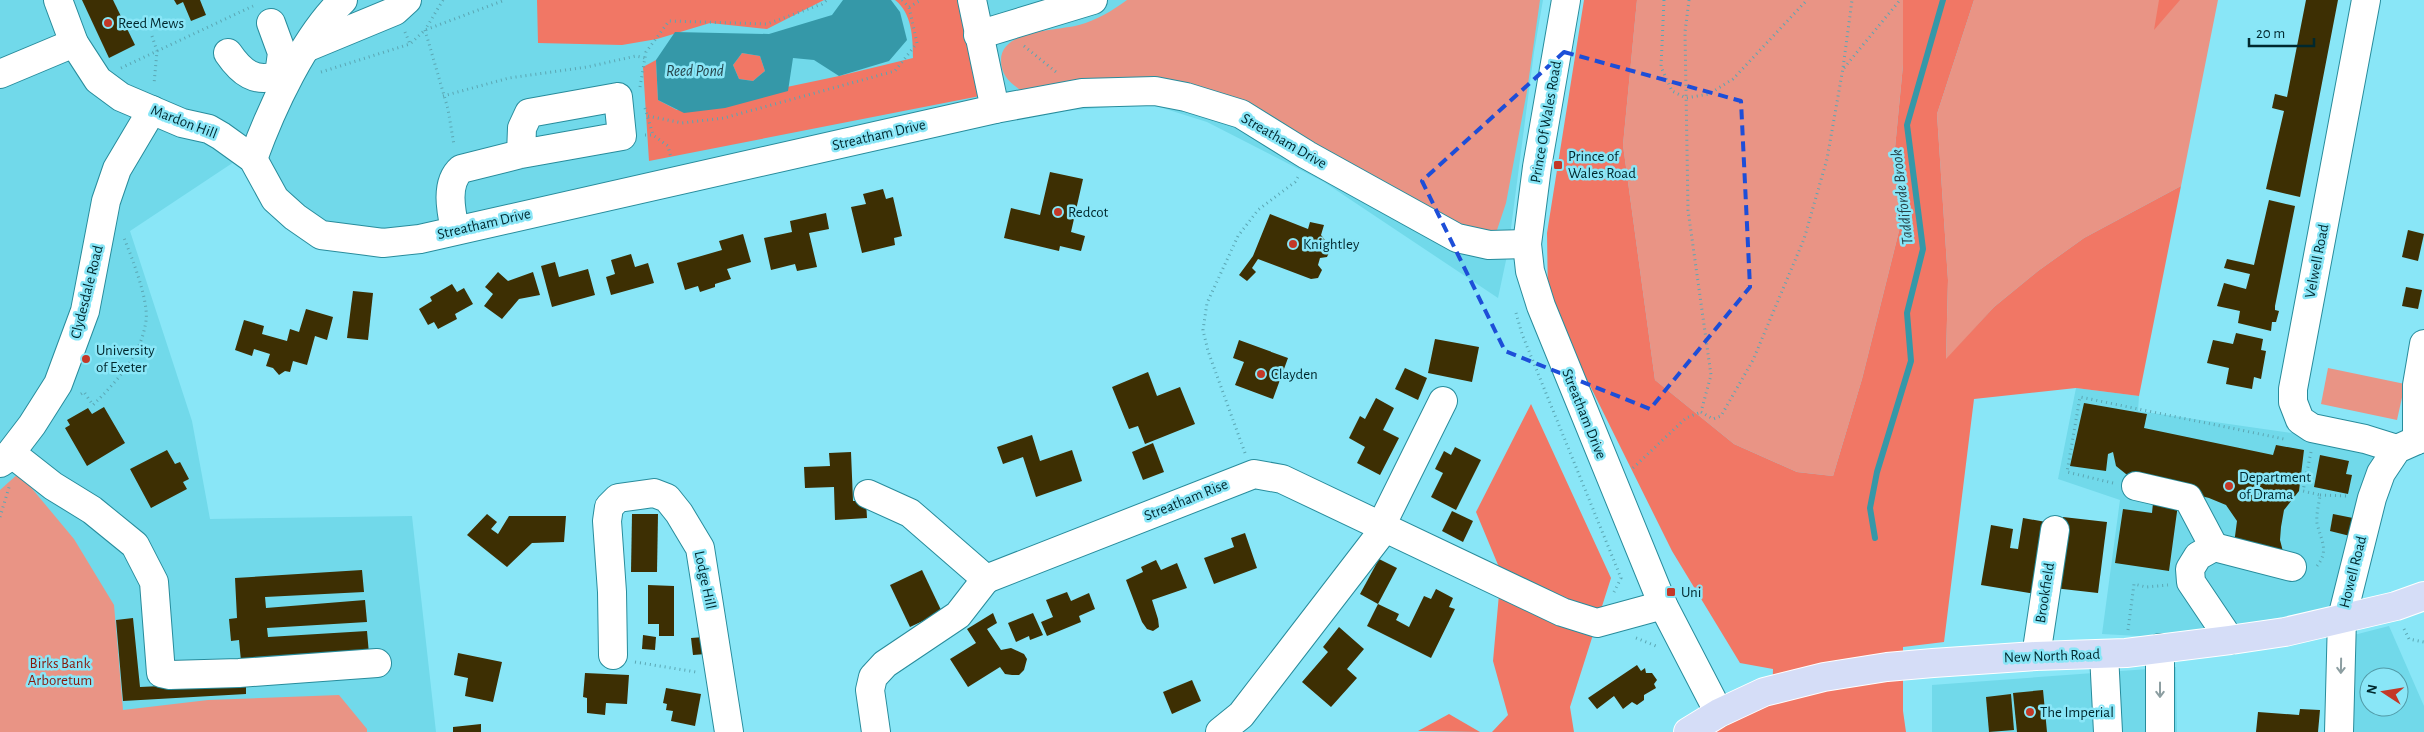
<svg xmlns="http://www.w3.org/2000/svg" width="2424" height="732" font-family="'Alegreya Sans',sans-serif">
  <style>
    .built { fill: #71d9ea; fill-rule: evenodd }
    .green { fill: #e99485 }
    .forest { fill: #f17765 }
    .water { fill: #3598a8; fill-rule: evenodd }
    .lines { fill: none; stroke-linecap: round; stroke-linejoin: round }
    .stream { stroke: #3598a8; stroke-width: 6 }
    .building { fill: #3d2f03 }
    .minor-casing { stroke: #288c9c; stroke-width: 30 }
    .major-casing { stroke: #fff; stroke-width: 30 }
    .path { stroke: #5ba6b3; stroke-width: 3; stroke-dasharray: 1 4; stroke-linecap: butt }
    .minor { stroke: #fff; stroke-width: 28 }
    .major { stroke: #d5ddf7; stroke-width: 28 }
    .oneway { stroke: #8c9ea1 }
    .marked { fill: none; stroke: #1d4ed8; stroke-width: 4; stroke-dasharray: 10 6; stroke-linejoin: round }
    .poi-dot { fill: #c43827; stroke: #89e6f7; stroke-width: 2 }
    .labels { text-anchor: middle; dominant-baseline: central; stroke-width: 5; stroke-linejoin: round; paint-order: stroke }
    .poi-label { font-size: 15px; fill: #00282e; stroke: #89e6f7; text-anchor: start }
    .street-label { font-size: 15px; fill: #00282e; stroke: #89e6f7 }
    .park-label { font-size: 15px; fill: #87190d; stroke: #89e6f7 }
    .water-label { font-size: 16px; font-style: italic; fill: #264349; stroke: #89e6f7 }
  </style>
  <rect width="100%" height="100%" fill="#89e6f7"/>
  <!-- built -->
  <g class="built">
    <path d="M 0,0 L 1543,0 L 1534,52 L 1508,251 L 1498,298 L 1324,182 L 1207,122 L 1150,104 L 1002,116 L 487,234 L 317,243 L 237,160 L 130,231 L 192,421 L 210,519 L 412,516 L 436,732 L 0,732 Z"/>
    <path d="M 2076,388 L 2139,396 L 2138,411 L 2313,436 L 2381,453 L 2336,607 L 2212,630 L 2157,637 L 2102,634 L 2120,500 L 2058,479 Z"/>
    <path d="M 2389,626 L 2424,706 L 2424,732 L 2352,732 L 2346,637 ZM 2369,677 L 2399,677 L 2399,707 L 2369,707 Z"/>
    <path d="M 2176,667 L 2177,732 L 1932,732 L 1932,685 Z"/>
  </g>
  <!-- green -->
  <g class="green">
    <path d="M 1127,0 L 1540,0 L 1527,91 L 1506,203 L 1497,230 L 1470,238 L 1212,92 L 1022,91 C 1010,83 1001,75 1001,60 C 1001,30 1056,31 1079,25 C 1097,20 1112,11 1127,0 Z"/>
    <path d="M 1637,0 L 1903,0 L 1903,65 L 1895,148 L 1904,211 L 1862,379 L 1833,476 L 1797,472 L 1734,444 L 1655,380 L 1623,145 Z"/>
    <path d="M 1974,0 L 2218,0 L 2181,186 L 2084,238 L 2038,271 L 1994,307 L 1946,360 L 1948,280 L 1937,114 Z"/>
    <path d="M 2328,368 L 2405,384 L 2397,420 L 2321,404 Z"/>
    <path d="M 19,473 L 74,539 L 114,605 L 123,710 L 208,700 L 339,695 L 367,729 L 367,732 L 0,732 L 0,490 Z"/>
  </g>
  <!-- forest -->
  <g class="forest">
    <path d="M 537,0 L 824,0 L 767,29 L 710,23 L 657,39 L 622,45 L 538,43 Z"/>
    <path d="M 895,0 L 970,0 L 985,95 L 649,161 L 643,67 L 656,60 L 658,100 L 677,110 L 839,76 L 913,58 C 913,38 912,13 895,0 Z"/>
    <path d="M 1584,0 L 1637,0 L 1623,145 L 1655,380 L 1734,444 L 1797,472 L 1833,476 L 1862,379 L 1904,211 L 1895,148 L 1903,65 L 1903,0 L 1974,0 L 1937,114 L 1948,280 L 1946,359 L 1994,307 L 2038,271 L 2084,238 L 2181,186 L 2139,396 L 2076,388 L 1974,399 L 1944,642 L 1903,647 L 1903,711 L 1906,732 L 1703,732 L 1772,702 L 1773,669 L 1740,663 L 1672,551 L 1548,301 L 1547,233 Z"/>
    <path d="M 2159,0 L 2180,0 L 2154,30 Z"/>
    <path d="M 742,53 L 760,56 L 765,71 L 753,81 L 739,79 L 733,65 Z"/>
    <path d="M 1531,404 L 1611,578 L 1570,707 L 1574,732 L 1492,732 L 1508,715 L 1493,661 L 1501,572 L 1476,512 Z"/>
    <path d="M 1449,714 L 1480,732 L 1418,731 Z"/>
  </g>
  <!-- water -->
  <path class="water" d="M 843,0 L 891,0 L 900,12 L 907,40 L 889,61 L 839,76 L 814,60 L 793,58 L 788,91 L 725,108 L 684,113 L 658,100 L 656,60 L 675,32 L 769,34 L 832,15 ZM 742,53 L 760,56 L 765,71 L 753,81 L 739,79 L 733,65 Z"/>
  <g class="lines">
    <!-- stream -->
    <path class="stream" d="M 1875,538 L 1870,508 L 1877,472 L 1911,361 L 1907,313 L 1923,249 L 1907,125 L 1943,0"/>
  </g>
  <!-- building -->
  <g class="building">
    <path d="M 82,0 L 113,0 L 135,45 L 109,58 Z"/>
    <path d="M 174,0 L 200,0 L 206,15 L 191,21 L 183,2 L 177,5 Z"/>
    <path d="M 2306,0 L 2338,0 L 2300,197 L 2266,189 L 2284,111 L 2272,108 L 2275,94 L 2287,97 Z"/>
    <path d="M 1050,172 L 1083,179 L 1071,232 L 1085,236 L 1081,251 L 1060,246 L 1059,251 L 1004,238 L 1011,208 L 1040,215 Z"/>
    <path d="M 883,189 L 886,199 L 893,197 L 902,236 L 894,238 L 895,245 L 862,253 L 851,207 L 866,204 L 863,194 Z"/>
    <path d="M 2269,200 L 2295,206 L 2275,306 L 2275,310 L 2279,311 L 2276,322 L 2272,322 L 2271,331 L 2238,323 L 2240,311 L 2217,306 L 2224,283 L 2246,289 L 2250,274 L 2224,268 L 2227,259 L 2254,265 Z"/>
    <path d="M 826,213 L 829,229 L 809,233 L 817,267 L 797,271 L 795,264 L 771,270 L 764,238 L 792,232 L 790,221 Z"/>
    <path d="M 1270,214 L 1308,229 L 1310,222 L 1324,225 L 1321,235 L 1331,248 L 1327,257 L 1320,258 L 1318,265 L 1322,270 L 1318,278 L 1311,279 L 1258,259 L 1252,268 L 1256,272 L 1247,281 L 1239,275 L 1253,256 Z"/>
    <path d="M 2408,230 L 2424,234 L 2418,261 L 2402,257 Z"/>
    <path d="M 743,234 L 751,262 L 727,269 L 731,279 L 715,284 L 715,287 L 700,292 L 698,286 L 685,290 L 677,263 L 722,250 L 719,241 Z"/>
    <path d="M 631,254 L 635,267 L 648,263 L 654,283 L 611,295 L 606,277 L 615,274 L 611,260 Z"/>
    <path d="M 555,262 L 559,277 L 588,269 L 595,295 L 552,307 L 541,266 Z"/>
    <path d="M 498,272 L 508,281 L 533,272 L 540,295 L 519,299 L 502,319 L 484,306 L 493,294 L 485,287 Z"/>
    <path d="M 452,284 L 457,292 L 464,288 L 473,304 L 455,314 L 457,319 L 438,329 L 434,322 L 428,325 L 419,309 L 432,301 L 430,297 Z"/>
    <path d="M 2406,287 L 2422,290 L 2418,309 L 2402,306 Z"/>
    <path d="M 353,291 L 373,293 L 368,340 L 347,338 Z"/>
    <path d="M 306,309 L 333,317 L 327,340 L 315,336 L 307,365 L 293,361 L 290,372 L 285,371 L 279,375 L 273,368 L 266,366 L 270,354 L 254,349 L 252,356 L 235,350 L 244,320 L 264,326 L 262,334 L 287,341 L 290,329 L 299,332 Z"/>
    <path d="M 2236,333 L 2263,339 L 2261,350 L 2266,351 L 2261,379 L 2254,377 L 2252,389 L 2226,384 L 2229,368 L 2207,363 L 2213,340 L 2233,344 Z"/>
    <path d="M 1435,339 L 1479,347 L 1472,382 L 1428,373 Z"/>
    <path d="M 1239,340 L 1288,358 L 1273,399 L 1235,385 L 1244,362 L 1233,358 Z"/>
    <path d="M 1405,368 L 1427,378 L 1418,400 L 1395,389 Z"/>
    <path d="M 1148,372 L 1157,396 L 1180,387 L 1195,424 L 1145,444 L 1138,426 L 1129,429 L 1112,387 Z"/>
    <path d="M 1376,398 L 1394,408 L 1383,430 L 1399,438 L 1380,475 L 1357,463 L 1365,447 L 1349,438 L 1360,416 L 1365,419 Z"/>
    <path d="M 2084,403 L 2147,414 L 2144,428 L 2273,455 L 2276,445 L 2304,450 L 2299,491 L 2284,510 L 2281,527 L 2280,540 L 2286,563 L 2234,544 L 2237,521 L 2226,505 L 2209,498 L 2131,478 L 2116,466 L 2113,452 L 2108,454 L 2106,471 L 2070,466 Z"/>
    <path d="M 104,407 L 125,443 L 87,466 L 65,428 L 70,425 L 67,420 L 88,408 L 92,414 Z"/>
    <path d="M 1032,435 L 1040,461 L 1072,450 L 1082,481 L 1036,497 L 1023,457 L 1003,464 L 997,447 Z"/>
    <path d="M 1153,443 L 1164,472 L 1143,480 L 1132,452 Z"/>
    <path d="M 1455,447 L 1481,460 L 1456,510 L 1431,497 L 1443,473 L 1435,469 L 1444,451 L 1451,455 Z"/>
    <path d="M 167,450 L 175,464 L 180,462 L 189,479 L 183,482 L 187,489 L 151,508 L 130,469 Z"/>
    <path d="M 851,452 L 853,501 L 866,501 L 867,518 L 835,520 L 834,487 L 805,488 L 804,467 L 830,466 L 829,453 Z"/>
    <path d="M 2320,455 L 2349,461 L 2346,474 L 2352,475 L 2348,494 L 2314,487 Z"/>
    <path d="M 2154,493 L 2179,497 L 2169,571 L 2115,563 L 2123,509 L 2152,513 Z"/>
    <path d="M 1452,511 L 1473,521 L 1463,542 L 1442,531 Z"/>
    <path d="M 487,514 L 497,522 L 491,529 L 498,534 L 509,516 L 566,516 L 564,542 L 532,543 L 507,567 L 467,535 Z"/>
    <path d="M 632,514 L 658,514 L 657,572 L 631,572 Z"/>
    <path d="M 2333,514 L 2358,519 L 2354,537 L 2330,531 Z"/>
    <path d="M 2063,517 L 2107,522 L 2098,593 L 2054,588 Z"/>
    <path d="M 2023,518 L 2046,522 L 2035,594 L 1981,585 L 1991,525 L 2013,529 L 2010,548 L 2018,549 Z"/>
    <path d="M 1245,533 L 1257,568 L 1214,584 L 1204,558 L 1234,547 L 1231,538 Z"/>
    <path d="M 1379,559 L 1397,568 L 1378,604 L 1360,594 Z"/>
    <path d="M 1156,560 L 1161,570 L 1177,563 L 1187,588 L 1152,600 L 1158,619 L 1159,627 L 1153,631 L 1147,629 L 1142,622 L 1126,580 L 1143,572 L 1141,567 Z"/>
    <path d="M 362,570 L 364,592 L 265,597 L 266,608 L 365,600 L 367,622 L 267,628 L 268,637 L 367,631 L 369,654 L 241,661 L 239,640 L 231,641 L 229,619 L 237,618 L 235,578 Z"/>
    <path d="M 922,570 L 942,612 L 910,627 L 890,585 Z"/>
    <path d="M 648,585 L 674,586 L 674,636 L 659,636 L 659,624 L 648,624 Z"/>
    <path d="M 1436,589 L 1453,598 L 1449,607 L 1455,609 L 1431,658 L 1367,626 L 1378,604 L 1399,614 L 1396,620 L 1409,627 L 1424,596 L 1431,599 Z"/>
    <path d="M 1067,592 L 1071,601 L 1089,593 L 1095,609 L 1079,616 L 1081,622 L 1047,636 L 1041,622 L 1053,617 L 1046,600 Z"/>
    <path d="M 993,613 L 997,623 L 987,629 L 1001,650 L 1011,648 L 1024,654 L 1027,659 L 1024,670 L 1019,675 L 1012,675 L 1005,674 L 1000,667 L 968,687 L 950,659 L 976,643 L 967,629 Z"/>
    <path d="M 1033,613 L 1043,635 L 1030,640 L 1029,636 L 1016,642 L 1008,623 Z"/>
    <path d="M 133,618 L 140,687 L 246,682 L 246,694 L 123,701 L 116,620 Z"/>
    <path d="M 1339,627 L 1364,649 L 1347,669 L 1357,678 L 1331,707 L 1302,682 L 1328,652 L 1323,647 Z"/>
    <path d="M 643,635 L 656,637 L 655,650 L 642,649 Z"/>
    <path d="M 704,637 L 706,654 L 693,655 L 691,638 Z"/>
    <path d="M 458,653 L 502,662 L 493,702 L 465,696 L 468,678 L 454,675 Z"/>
    <path d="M 1637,665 L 1641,671 L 1645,668 L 1646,673 L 1652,673 L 1657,680 L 1654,684 L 1656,688 L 1644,695 L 1644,700 L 1637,705 L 1632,702 L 1623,709 L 1614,696 L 1597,709 L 1588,698 Z"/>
    <path d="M 585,673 L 629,675 L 627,704 L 606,703 L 605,715 L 587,713 L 587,698 L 583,697 Z"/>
    <path d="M 1192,680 L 1201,701 L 1172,714 L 1163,692 Z"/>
    <path d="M 666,688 L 701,694 L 695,726 L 671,721 L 673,711 L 666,710 L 667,704 L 663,703 Z"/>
    <path d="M 2043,690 L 2047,732 L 2017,732 L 2013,693 Z"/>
    <path d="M 2011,694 L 2014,730 L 1989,732 L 1986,697 Z"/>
    <path d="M 2300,709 L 2320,710 L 2318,732 L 2256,732 L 2258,712 L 2299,715 Z"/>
    <path d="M 481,724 L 481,732 L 453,732 L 453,727 Z"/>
  </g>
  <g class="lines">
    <defs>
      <g id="minor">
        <path d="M 58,0 L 74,43 L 98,80 L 121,97 L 182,123 L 209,129 L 221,136 L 253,159 L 275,199 L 295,217 L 321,235 L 383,243 L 420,239 L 995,109 L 1082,93 L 1155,91 L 1186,97 L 1241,114 L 1307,155 L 1457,238 L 1489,245 L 1527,244"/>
        <path d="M 972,0 L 995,109"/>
        <path d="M 1566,0 L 1537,167 L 1527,244 L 1530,271 L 1541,306 L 1663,605 L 1719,713"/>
        <path d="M 2366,0 L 2293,389 L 2293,402 L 2300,420 L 2312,428 L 2365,439 L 2397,449"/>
        <path d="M 978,35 L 1093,0"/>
        <path d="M 308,47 L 395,11 L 407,0"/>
        <path d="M 228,53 C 241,72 255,84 279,75 L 282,53 L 271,23"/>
        <path d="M 0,74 L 74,43"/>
        <path d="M 253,159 C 271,109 304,37 343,0"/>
        <path d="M 455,230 C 451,211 445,183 461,169 L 521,154 L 622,136 L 618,97 L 529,113 L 522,128 L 521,154"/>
        <path d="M 2417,440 L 2417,385 L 2424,344"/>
        <path d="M 11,453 L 53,486 L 92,510 L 135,545 L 154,582 L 161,673 L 170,675 L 239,673 L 377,663"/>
        <path d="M 0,463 L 6,459 L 32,425 L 58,384 L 85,311 L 106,201 L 117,169 L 152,110"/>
        <path d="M 2136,486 L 2188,498 L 2214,547 L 2198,556 L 2190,569 L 2191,582 L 2230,640"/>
        <path d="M 868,494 L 910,513 L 986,579"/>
        <path d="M 1381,526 L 1443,401"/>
        <path d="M 2214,547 L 2292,567"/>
        <path d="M 986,579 L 1254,474 L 1282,479 L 1562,612 L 1597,623 L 1663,605"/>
        <path d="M 2160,648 L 2160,732"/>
        <path d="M 2104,654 L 2108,732"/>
        <path d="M 613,655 L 612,592 L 607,521 L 609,507 L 618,498 L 654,493 L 667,498 L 679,513 L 700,548 L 729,732"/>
        <path d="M 2036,656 L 2055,530"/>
        <path d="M 876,732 L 870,690 L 873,677 L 885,664 L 958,615 L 986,579"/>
        <path d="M 1220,732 L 1241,715 L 1385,528"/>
        <path d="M 2339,732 L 2342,618 L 2372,498 L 2381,473 L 2397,449 L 2424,437"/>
      </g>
      <path id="major" d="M 1688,732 L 1719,713 L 1764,692 L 1824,677 L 1887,667 L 1933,663 L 2036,656 L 2126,653 L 2230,640 L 2285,632 L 2396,606 L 2424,596"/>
    </defs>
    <!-- minor casing -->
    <use href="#minor" class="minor-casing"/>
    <!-- major casing -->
    <use href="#major" class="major-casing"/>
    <!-- path -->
    <g class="path">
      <path d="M 443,0 L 425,30 L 448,109 L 454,145"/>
      <path d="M 902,0 L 909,7 L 921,0"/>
      <path d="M 1664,0 L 1661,67 L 1672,91 L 1686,98 L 1709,94 L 1733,79 L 1807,0"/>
      <path d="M 1689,0 L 1685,32 L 1688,210 L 1711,375 L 1701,412"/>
      <path d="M 405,32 L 410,44"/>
      <path d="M 152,36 L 157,51 L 154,84"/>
      <path d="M 1024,46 L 1056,72"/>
      <path d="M 121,68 L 253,6"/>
      <path d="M 1844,68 L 1900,0"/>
      <path d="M 321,72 L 410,44 L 425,30 L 505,0"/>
      <path d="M 640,87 L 646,52 L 669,21 L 767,24 L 822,4 L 827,0"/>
      <path d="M 443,96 L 509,78 L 587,67 L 636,56 L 645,58"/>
      <path d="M 645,108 L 653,135"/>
      <path d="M 648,116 L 682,123 L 724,118 L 895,71 L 917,43 L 909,7"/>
      <path d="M 645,135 L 653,135 L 668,146 L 671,158"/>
      <path d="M 1516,313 L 1522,334 L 1621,578 L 1614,592"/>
      <path d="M 81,394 L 84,392 L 93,405 C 117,381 141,356 146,321 C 149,301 132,258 124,238"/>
      <path d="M 1701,412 L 1713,419 L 1721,416 L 1753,360 L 1804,239 L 1827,159 L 1843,68 L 1852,0"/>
      <path d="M 2311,452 L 2303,491 L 2320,495 C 2319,504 2316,514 2317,523 C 2321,541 2330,551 2316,567"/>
      <path d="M 1245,453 L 1208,351 L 1203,330 L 1207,303 L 1238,236 L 1258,210 L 1295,182 L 1298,177"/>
      <path d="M 1633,468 L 1686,418 L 1701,412"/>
      <path d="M 2113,483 L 2067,472 L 2080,397 L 2284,439"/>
      <path d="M 2320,495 L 2347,496"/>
      <path d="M 0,517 L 10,484"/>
      <path d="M 2404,629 L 2409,639 L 2424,642"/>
      <path d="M 2128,630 L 2134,584 L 2146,587 L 2168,585"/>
      <path d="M 1636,638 L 1656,646"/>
      <path d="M 635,662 L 696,672"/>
    </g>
    <!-- minor -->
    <use href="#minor" class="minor"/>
    <!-- major -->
    <use href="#major" class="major"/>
  </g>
  <!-- one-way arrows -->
  <defs><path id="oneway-shaft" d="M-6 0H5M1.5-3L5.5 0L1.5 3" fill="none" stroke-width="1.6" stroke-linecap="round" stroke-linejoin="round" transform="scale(1.25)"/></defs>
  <g class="oneway">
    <use href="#oneway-shaft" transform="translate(2341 666) rotate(91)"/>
    <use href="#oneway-shaft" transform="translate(2160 690) rotate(90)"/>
  </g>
  <!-- marked area -->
  <path class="marked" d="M 1564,52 L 1741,101 L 1750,287 L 1650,409 L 1505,351 L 1422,181 Z"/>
  <!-- markers -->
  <g class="poi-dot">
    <circle cx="108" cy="23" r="5"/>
    <rect x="1553" y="160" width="10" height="10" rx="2.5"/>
    <circle cx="1058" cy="212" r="5"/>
    <circle cx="1293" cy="244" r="5"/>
    <circle cx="86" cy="359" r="5"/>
    <circle cx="1261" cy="374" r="5"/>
    <circle cx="2229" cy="486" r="5"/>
    <rect x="1666" y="587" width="10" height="10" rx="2.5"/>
    <circle cx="2030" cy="712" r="5"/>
  </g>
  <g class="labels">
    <!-- poi labels -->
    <g class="poi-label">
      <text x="118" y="23">Reed Mews</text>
      <text x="1568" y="156">Prince of<tspan x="1568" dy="17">Wales Road</tspan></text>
      <text x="1068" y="212">Redcot</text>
      <text x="1303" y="244">Knightley</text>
      <text x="96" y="350">University<tspan x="96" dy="17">of Exeter</tspan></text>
      <text x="1271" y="374">Clayden</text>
      <text x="2239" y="477">Department<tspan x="2239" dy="17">of Drama</tspan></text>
      <text x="1681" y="592">Uni</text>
      <text x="2040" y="712">The Imperial</text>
    </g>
    <!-- street labels -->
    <g class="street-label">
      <text transform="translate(184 122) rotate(21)">Mardon Hill</text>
      <text transform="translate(1546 122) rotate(-80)">Prince Of Wales Road</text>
      <text transform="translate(879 135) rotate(-13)">Streatham Drive</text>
      <text transform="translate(1284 141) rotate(30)">Streatham Drive</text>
      <text transform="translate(484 224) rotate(-13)">Streatham Drive</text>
      <text transform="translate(2317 261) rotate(-79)">Velwell Road</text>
      <text transform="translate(87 292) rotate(-76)">Clydesdale Road</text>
      <text transform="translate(1584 414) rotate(68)">Streatham Drive</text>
      <text transform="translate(1186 500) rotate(-22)">Streatham Rise</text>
      <text transform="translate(2353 572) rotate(-76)">Howell Road</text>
      <text transform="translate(705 580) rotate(78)">Lodge Hill</text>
      <text transform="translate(2045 593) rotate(-81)">Brookfield</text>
      <text transform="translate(2052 656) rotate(-2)">New North Road</text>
    </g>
    <!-- park labels -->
    <g class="park-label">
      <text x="60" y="663">Birks Bank<tspan x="60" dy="17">Arboretum</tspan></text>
    </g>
    <!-- water labels -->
    <g class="water-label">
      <text x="695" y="71">Reed Pond</text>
      <text transform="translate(1902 197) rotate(-97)">Taddiforde Brook</text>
    </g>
  </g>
  <!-- north arrow -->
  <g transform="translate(2384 692) rotate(282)"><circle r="24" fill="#89e6f7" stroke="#529aa7"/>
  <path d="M0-4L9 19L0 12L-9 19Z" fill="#c43827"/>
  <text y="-8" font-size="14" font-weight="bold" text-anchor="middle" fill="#00282e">N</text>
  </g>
  <!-- scale -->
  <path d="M2249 38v8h65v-8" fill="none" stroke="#00282e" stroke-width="2.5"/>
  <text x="2256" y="38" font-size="15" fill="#00282e" stroke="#89e6f7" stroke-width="4" paint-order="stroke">20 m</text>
</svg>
